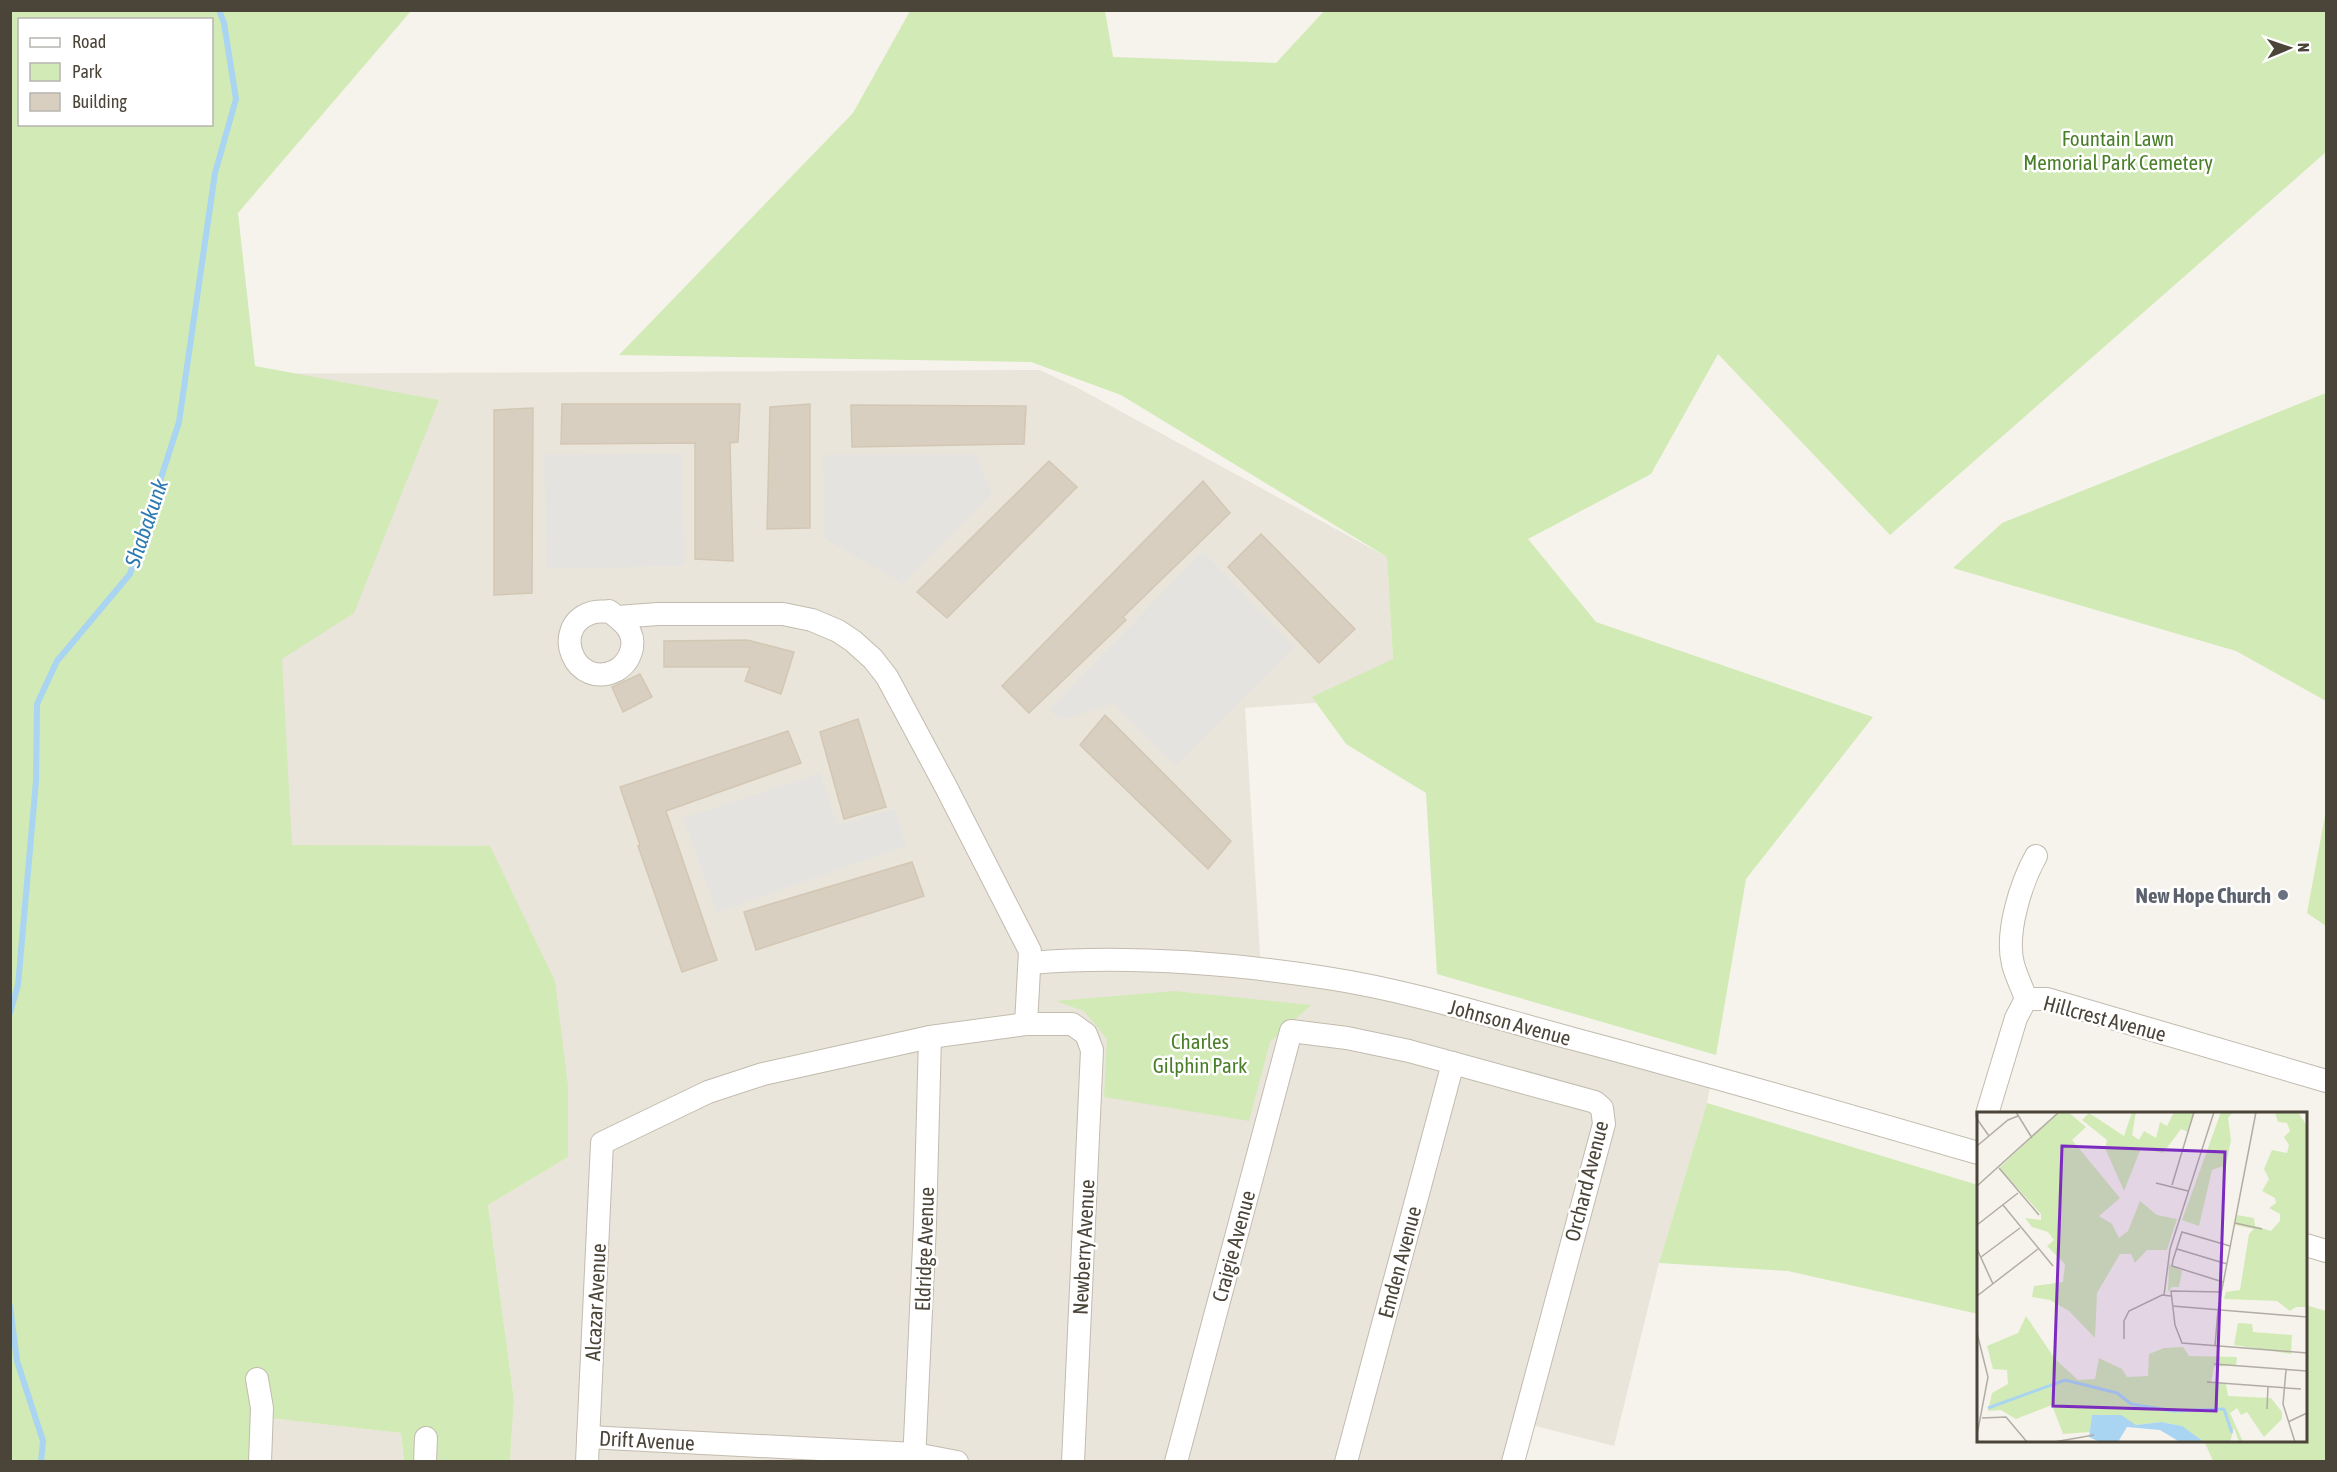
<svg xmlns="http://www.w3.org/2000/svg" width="2337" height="1472" font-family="'Asap Condensed',sans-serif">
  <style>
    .residential { fill: #eae5da }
    .green { fill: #d2eab5; fill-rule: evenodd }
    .parking { fill: #e5e3e0 }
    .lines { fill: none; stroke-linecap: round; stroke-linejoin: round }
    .stream { stroke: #a9d4f2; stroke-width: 6 }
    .building { fill: #d8cfc1; stroke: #d3c7b4; stroke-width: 1.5 }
    .minor-casing { stroke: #c2bbae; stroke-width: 24 }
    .minor { stroke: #fff; stroke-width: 22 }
    .worship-dot { fill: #6b7280; stroke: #fff; stroke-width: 2 }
    .labels { text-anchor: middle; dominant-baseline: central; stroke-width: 5; stroke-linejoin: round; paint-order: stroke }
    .park-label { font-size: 21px; fill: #4a7f2a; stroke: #fff }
    .worship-label { font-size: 21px; font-weight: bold; fill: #5b616d; stroke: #fff; text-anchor: end }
    .street-label { font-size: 21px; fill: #4b4439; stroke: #fff }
    .water-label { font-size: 22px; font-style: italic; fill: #2e7ab2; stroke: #fff }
    .inset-river { fill: none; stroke: #a9d4f2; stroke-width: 3 }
    .inset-road { fill: none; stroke: #b2ada4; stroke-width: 1.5 }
    .view { fill: #7b2cbf; fill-opacity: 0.15; stroke: #7b2cbf; stroke-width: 3 }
    .inset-edge { fill: none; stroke: #4b4439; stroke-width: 3 }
  </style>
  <rect width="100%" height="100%" fill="#f6f3ec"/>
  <!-- residential -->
  <g class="residential">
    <path d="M 1040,370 L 1078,388 L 1387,557 L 1393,660 L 1314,703 L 1245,708 L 1261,970 L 1712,1076 L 1707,1103 L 1659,1263 L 1614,1446 L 1523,1423 L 1513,1462 L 510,1462 L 514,1400 L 488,1205 L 568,1157 L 10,1306 L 10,1018 L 190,374 Z"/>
    <path d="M 252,1416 L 401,1433 L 404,1461 L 251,1462 Z"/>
  </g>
  <!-- green -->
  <g class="green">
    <path d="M 1325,10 L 2326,11 L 2326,152 L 1890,535 L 1718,354 L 1651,474 L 1528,539 L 1596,622 L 1873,717 L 1746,879 L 1716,1055 L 1437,974 L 1426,793 L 1346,744 L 1312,697 L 1393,659 L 1387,557 L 1121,395 L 1031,362 L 619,355 L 853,113 L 910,11 L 1105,11 L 1113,57 L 1276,63 Z"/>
    <path d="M 10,11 L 411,11 L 238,213 L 255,366 L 439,400 L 354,613 L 282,659 L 292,845 L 490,846 L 555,981 L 568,1086 L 568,1157 L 488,1205 L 514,1400 L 510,1461 L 404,1461 L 401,1433 L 252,1416 L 251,1461 L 11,1461 ZM 20,20 L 212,20 L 212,124 L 20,124 Z"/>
    <path d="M 2326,393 L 2326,701 L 2236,651 L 1953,568 L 2002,523 Z"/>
    <path d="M 2326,810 L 2326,926 L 2307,913 Z"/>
    <path d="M 1174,991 L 1311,1005 L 1270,1042 L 1249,1121 L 1104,1097 L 1107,1039 L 1084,1011 L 1056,1001 Z"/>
    <path d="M 1707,1103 L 1978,1185 L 1978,1314 L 1788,1271 L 1659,1263 Z"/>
    <path d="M 2306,1305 L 2326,1311 L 2326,1461 L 2213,1461 L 2204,1441 L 2306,1440 Z"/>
  </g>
  <!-- parking -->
  <g class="parking">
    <path d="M 681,454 L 684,566 L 547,569 L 544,455 Z"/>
    <path d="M 823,455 L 975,455 L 992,494 L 903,584 L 824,538 Z"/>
    <path d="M 1203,551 L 1295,647 L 1175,766 L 1113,704 L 1061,720 L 1049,710 Z"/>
    <path d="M 820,773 L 837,825 L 895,809 L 906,846 L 717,912 L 683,818 Z"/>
  </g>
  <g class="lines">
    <!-- stream -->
    <g class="stream">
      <path d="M 10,1013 L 18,985 L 36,781 L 37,704 L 57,661 L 130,574 L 179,422 L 215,173 L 236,99 L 224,23 L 219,10"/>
      <path d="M 10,1306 L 17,1361 L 43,1441 L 41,1462"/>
    </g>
  </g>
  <!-- building -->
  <g class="building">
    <path d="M 562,404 L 740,404 L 738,442 L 730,443 L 733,561 L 695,559 L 695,443 L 561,444 Z"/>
    <path d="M 810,404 L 810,528 L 767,529 L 770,407 Z"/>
    <path d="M 851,405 L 1026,406 L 1024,444 L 852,447 Z"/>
    <path d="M 533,408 L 532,593 L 494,595 L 494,410 Z"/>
    <path d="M 1049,461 L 1077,487 L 947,618 L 917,592 Z"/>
    <path d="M 1203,481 L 1230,513 L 1123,617 L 1126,620 L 1029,713 L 1002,686 Z"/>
    <path d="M 1261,534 L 1355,629 L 1319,663 L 1228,567 Z"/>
    <path d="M 747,640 L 794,652 L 781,694 L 745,681 L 750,667 L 664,667 L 664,641 Z"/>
    <path d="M 640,674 L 652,697 L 623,712 L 612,687 Z"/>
    <path d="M 1105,715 L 1231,841 L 1208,869 L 1080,745 Z"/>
    <path d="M 858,719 L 886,807 L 844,819 L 820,732 Z"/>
    <path d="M 788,731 L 801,763 L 666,811 L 717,960 L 682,972 L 638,846 L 640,845 L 620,787 Z"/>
    <path d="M 912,862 L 924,896 L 756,950 L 744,912 Z"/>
  </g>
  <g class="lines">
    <defs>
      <g id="minor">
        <path d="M 609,611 C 622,621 635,630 632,648 C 630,657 625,665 617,670 C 575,692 549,627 591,613 C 596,611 604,612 609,611 Z"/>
        <path d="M 618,617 L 658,614 L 783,614 L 812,620 L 838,631 L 853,641 L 873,659 L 887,677 L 946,787 L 1030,951 L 1026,1024"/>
        <path d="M 1030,963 C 1128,955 1230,963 1327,978 C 1411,991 1492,1017 1574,1039 C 1709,1075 1844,1114 1978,1153"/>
        <path d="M 2026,999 L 2047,999 L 2326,1081"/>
        <path d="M 2026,999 C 2022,987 2016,976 2013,964 C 2005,933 2021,883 2036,856"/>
        <path d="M 1987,1114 L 2016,1018 L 2026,999"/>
        <path d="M 2306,1245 L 2326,1251"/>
        <path d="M 257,1379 L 262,1408 L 260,1462"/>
        <path d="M 588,1437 L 915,1454 L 957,1462"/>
        <path d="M 425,1462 L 426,1438"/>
        <path d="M 587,1462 L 602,1143 L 708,1092 L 763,1074 L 930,1037 L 1026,1024 L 1072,1024 L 1086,1034 L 1092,1050 L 1073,1462"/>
        <path d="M 914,1462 L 925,1224 L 930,1037"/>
        <path d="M 1176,1462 L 1291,1031 L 1347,1038 L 1409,1051 L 1595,1102 L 1602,1108 L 1604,1124 L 1513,1462"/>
        <path d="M 1346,1462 L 1453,1063"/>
      </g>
    </defs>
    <!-- minor casing -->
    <use href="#minor" class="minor-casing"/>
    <!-- minor -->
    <use href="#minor" class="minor"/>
  </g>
  <!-- markers -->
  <circle class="worship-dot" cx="2283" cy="895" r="6"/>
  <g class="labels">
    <!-- park labels -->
    <g class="park-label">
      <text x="2118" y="138">Fountain Lawn<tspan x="2118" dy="24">Memorial Park Cemetery</tspan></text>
      <text x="1200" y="1041">Charles<tspan x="1200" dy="24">Gilphin Park</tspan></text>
    </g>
    <!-- worship labels -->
    <g class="worship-label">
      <text x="2271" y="895">New Hope Church</text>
    </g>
    <!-- street labels -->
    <g class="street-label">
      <text transform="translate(2105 1018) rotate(15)">Hillcrest Avenue</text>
      <text transform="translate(1510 1022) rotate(15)">Johnson Avenue</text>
      <text transform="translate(1586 1181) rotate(-76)">Orchard Avenue</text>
      <text transform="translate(1233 1246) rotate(-75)">Craigie Avenue</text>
      <text transform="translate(1083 1247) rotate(-87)">Newberry Avenue</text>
      <text transform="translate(924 1249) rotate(-88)">Eldridge Avenue</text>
      <text transform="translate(1399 1262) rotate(-75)">Emden Avenue</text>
      <text transform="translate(595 1302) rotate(-87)">Alcazar Avenue</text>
      <text transform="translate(647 1440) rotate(3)">Drift Avenue</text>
    </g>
    <!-- water labels -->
    <g class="water-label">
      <text transform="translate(146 523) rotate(-71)">Shabakunk</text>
    </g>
  </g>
  <!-- overview -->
  <g transform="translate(1977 1112)">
    <rect width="330" height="330" fill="#f6f3ec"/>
    <path d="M 82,0 L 91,0 L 109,15 L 95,28 L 143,86 L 122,104 L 135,112 L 142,126 L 151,119 L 163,89 L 180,103 L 200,107 L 190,138 L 170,138 L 158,151 L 154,142 L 143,142 L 120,181 L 118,226 L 92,199 L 73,188 L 55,185 L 57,174 L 86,170 L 88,152 L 70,134 L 77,128 L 71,120 L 55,115 L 48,106 L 64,108 L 64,102 L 22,56 ZM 155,0 L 159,0 L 155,23 L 162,28 L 167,19 L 179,26 L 183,10 L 190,14 L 197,0 L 218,0 L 211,20 L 204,17 L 186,41 L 164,36 L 147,79 L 128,36 L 130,28 L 105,8 L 112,1 L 147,24 ZM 244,0 L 256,0 L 251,6 L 254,28 L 249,53 L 235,58 L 222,114 L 205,108 ZM 298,0 L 321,0 L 330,14 L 330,195 L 319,195 L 313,199 L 300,189 L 247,187 L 249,180 L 263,178 L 272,122 L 277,117 L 258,113 L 260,103 L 277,106 L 278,114 L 294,119 L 303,109 L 303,102 L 292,96 L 299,91 L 298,86 L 285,79 L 292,67 L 287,57 L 295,38 L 310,41 L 312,33 L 307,25 L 313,19 L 310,11 L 301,10 ZM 192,152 L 205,159 L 202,175 L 195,175 L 191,180 ZM 49,204 L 78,247 L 101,268 L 118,267 L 122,246 L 145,257 L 150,265 L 171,264 L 172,242 L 187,236 L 206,235 L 212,244 L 260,245 L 259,253 L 237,255 L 234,271 L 249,272 L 251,284 L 294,286 L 305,300 L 305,307 L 287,325 L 270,300 L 264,303 L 260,296 L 253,301 L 266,330 L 262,330 L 257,316 L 253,330 L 227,330 L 204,314 L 184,310 L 159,313 L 115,303 L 113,320 L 86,322 L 75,293 L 39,307 L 24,298 L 11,299 L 15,281 L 31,272 L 30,258 L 16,257 L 10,234 L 41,221 ZM 261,211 L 275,212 L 276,220 L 315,223 L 314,242 L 257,233 Z" fill="#d2eab5"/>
    <path d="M 115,303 L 144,303 L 159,313 L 184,310 L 205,314 L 227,330 L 203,330 L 183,318 L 150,315 L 141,330 L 123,330 L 112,325 Z" fill="#a9d4f2"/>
    <path class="inset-river" d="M 11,296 L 88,268 L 140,281 L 154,292 L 196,299 L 247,297 L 255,321"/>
    <path class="inset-road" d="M 39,0 L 55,26M 0,7 L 12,24M 0,34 L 31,8 L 41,4M 22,56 L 62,103M 179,71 L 211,79M 195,73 L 217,0M 0,74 L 82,0M 26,93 L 76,154M 258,111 L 285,117M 0,113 L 41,81M 0,137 L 16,172M 200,137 L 250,152M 4,145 L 43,116M 246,170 L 195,154 L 196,148 L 205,120 L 253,134M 244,180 L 194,179 L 198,213 L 205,231 L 330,241M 187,183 L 193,137 L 237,0M 0,184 L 61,137M 195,194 L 330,205M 0,221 L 11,265 L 0,323M 147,227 L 147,209 L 152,199 L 185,183 L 194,184M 238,234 L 241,198 L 279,0M 237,252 L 330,259M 309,258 L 306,292 L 318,330M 230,270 L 324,277M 290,297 L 291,274M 5,306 L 29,305 L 50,330M 311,310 L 330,301M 77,330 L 117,323"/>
    <path class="view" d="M 85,34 L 248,40 L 239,299 L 76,294 Z"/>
    <rect width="330" height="330" class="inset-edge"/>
  </g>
  <!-- border -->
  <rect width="2337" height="1472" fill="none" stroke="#4b4439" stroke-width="24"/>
  <!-- legend -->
  <rect x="18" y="18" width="195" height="108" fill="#ffffff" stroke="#b7b4b0" stroke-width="1.5"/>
  <rect x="30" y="38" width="30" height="9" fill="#ffffff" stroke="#b7b4b0" stroke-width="1.5"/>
  <text x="72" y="48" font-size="18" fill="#4b4439">Road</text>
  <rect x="30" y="63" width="30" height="18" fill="#d2eab5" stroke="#b7b4b0" stroke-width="1.5"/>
  <text x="72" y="78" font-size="18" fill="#4b4439">Park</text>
  <rect x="30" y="93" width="30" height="18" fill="#d8cfc1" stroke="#b7b4b0" stroke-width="1.5"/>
  <text x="72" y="108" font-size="18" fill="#4b4439">Building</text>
  <!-- north arrow -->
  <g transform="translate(2289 48) rotate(88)" stroke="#ffffff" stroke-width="4.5" paint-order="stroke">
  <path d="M0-4.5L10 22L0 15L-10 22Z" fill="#4b4439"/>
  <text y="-9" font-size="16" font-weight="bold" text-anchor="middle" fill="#4b4439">N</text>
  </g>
</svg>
